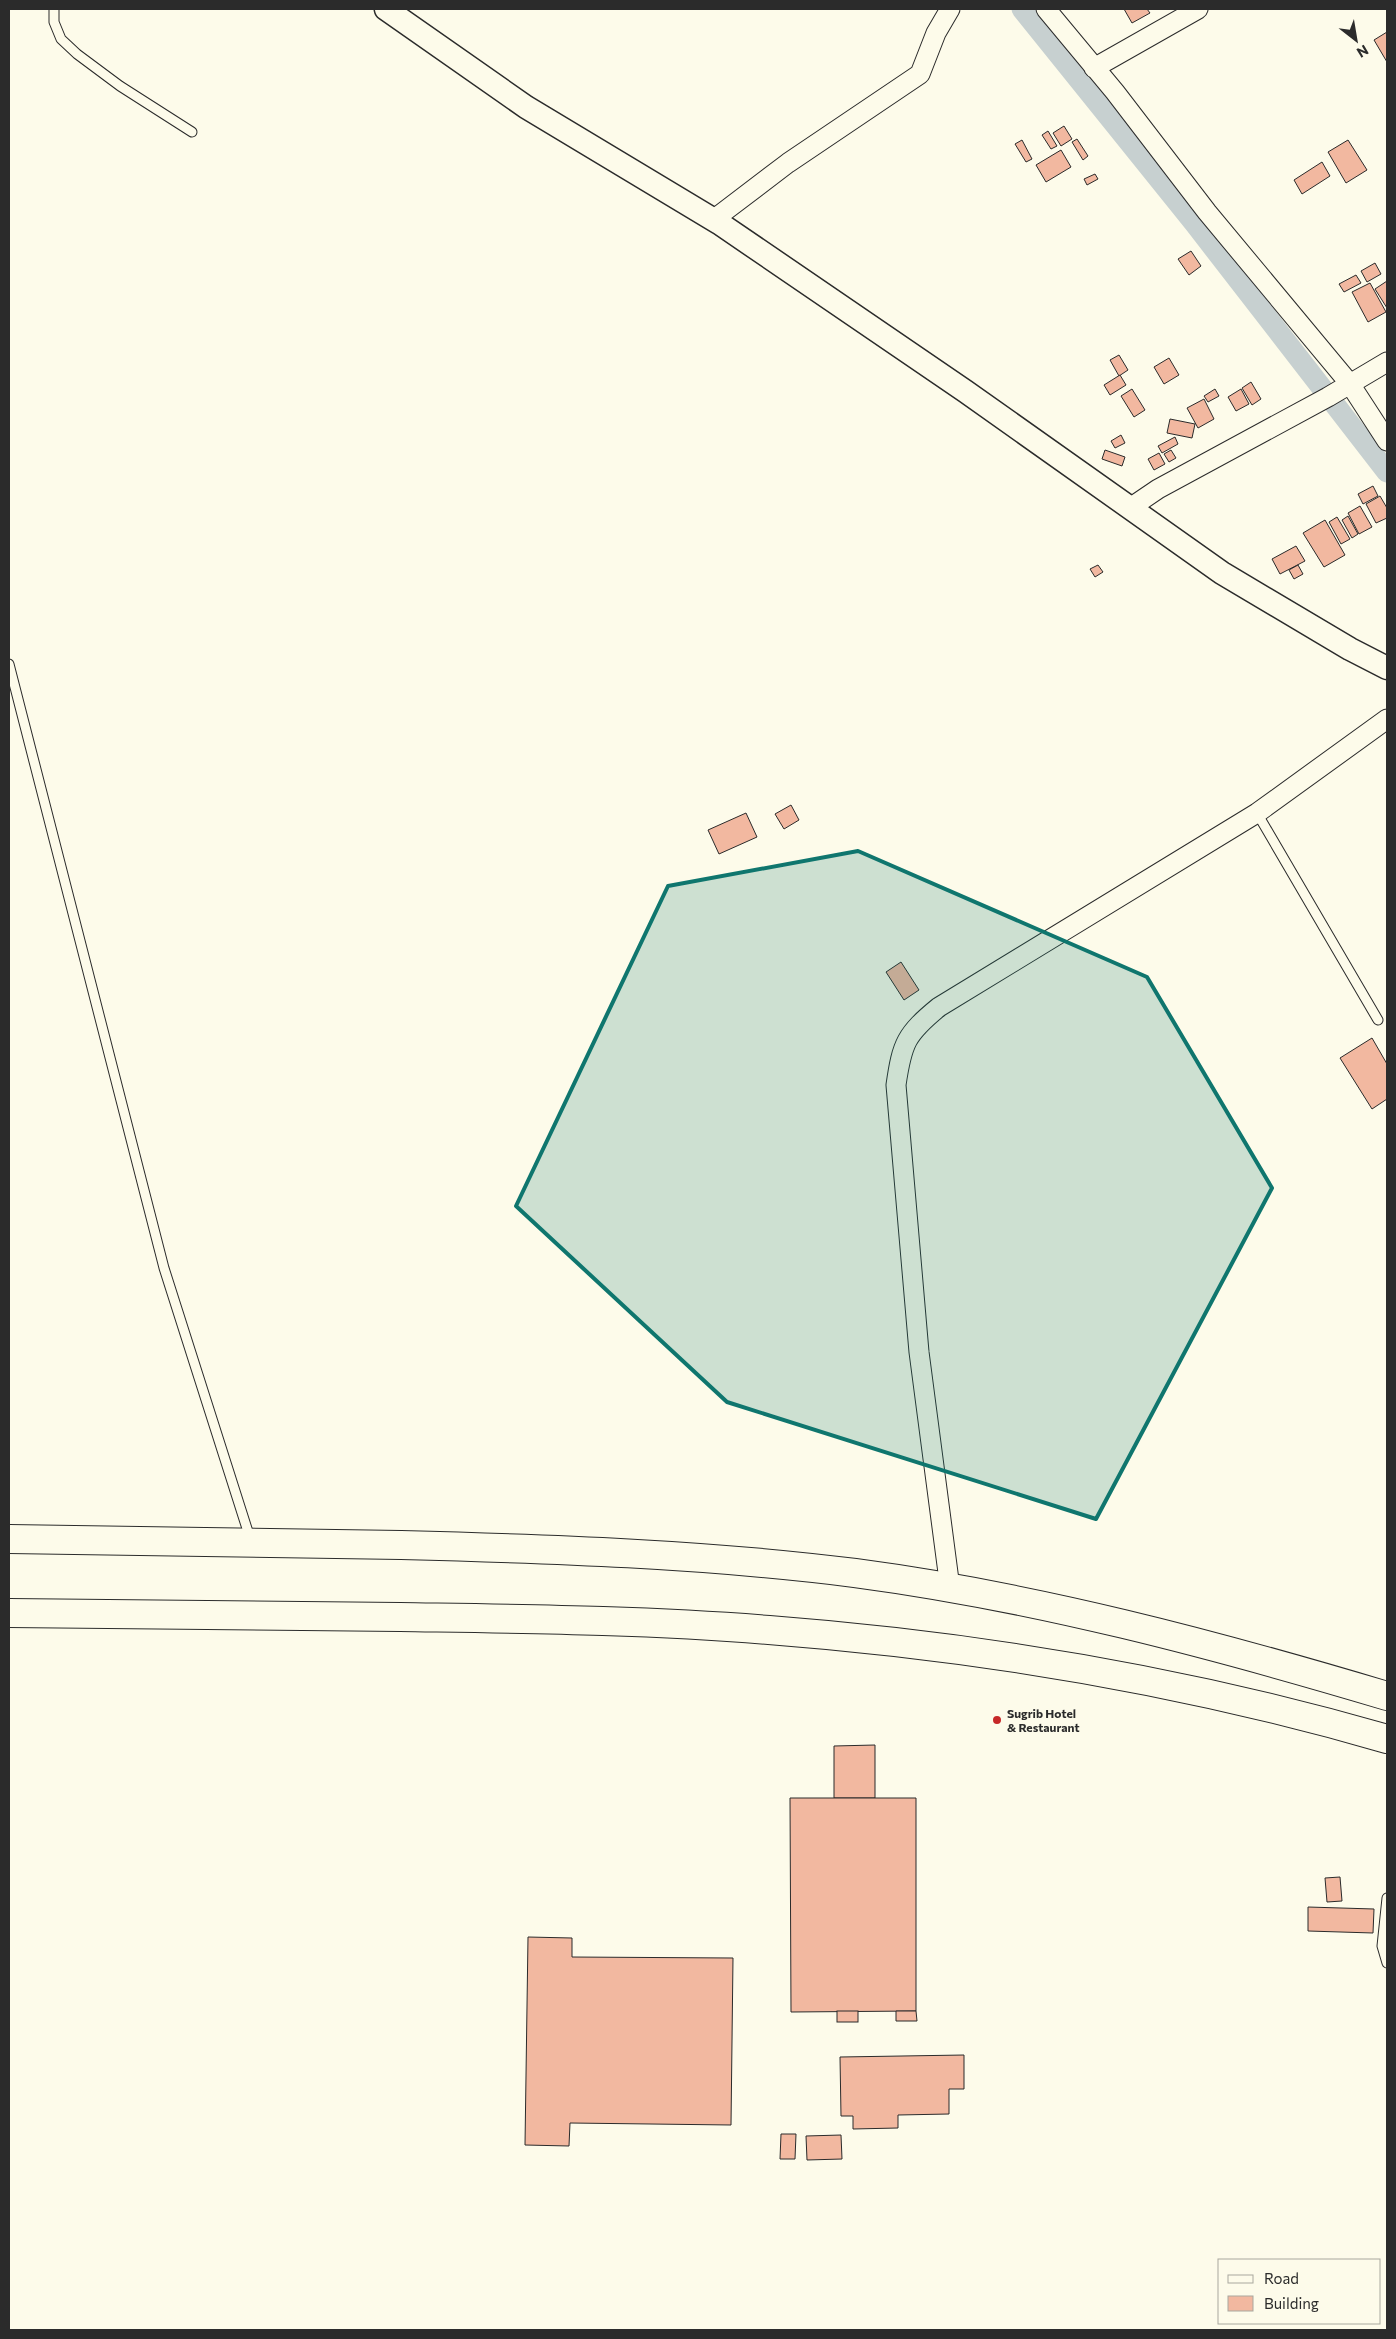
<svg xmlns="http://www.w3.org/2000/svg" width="1396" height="2339" font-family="Commissioner,sans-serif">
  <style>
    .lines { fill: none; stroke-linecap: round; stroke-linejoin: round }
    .canal { stroke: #c7d0d0; stroke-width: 21 }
    .building { fill: #f2b8a0; stroke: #2b2b2b }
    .service-casing { stroke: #2b2b2b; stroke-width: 11 }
    .minor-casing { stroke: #2b2b2b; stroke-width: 21 }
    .tertiary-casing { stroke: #2b2b2b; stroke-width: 25 }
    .trunk-casing { stroke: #2b2b2b; stroke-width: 30 }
    .service { stroke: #fdfbea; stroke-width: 9 }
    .minor { stroke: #fdfbea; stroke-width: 19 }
    .tertiary { stroke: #fdfbea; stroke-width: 22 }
    .trunk { stroke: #fdfbea; stroke-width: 28 }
    .marked { fill: #0f766e; fill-opacity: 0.2; stroke: #0f766e; stroke-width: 4; stroke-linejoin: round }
    .poi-dot { fill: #c62828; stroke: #fdfbea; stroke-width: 2 }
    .labels { text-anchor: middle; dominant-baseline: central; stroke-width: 4; stroke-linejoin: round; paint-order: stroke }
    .poi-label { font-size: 12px; font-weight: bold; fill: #2b2b2b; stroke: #fdfbea; text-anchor: start }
  </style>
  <rect width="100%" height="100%" fill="#fdfbea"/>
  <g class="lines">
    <!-- canal -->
    <path class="canal" d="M 1022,9 L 1195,224 L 1387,472"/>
  </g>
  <!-- building -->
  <g class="building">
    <path d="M 1124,9 L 1147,9 L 1150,13 L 1132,23 Z"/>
    <path d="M 1387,32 L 1387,62 L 1374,40 Z"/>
    <path d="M 1064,126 L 1072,139 L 1061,146 L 1053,133 Z"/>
    <path d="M 1048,131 L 1057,146 L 1051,149 L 1042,135 Z"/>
    <path d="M 1077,139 L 1088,156 L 1083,160 L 1072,142 Z"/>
    <path d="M 1022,140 L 1032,159 L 1026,162 L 1015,144 Z"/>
    <path d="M 1348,140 L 1367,170 L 1346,183 L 1328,152 Z"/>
    <path d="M 1061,150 L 1071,167 L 1046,182 L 1036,165 Z"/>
    <path d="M 1322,162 L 1330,176 L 1302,194 L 1294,180 Z"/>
    <path d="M 1095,174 L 1098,179 L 1087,185 L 1084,179 Z"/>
    <path d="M 1191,251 L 1201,266 L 1189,275 L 1178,259 Z"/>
    <path d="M 1375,263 L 1381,274 L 1367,282 L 1361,271 Z"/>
    <path d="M 1356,275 L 1361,283 L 1344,292 L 1339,284 Z"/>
    <path d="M 1387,281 L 1387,308 L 1375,289 Z"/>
    <path d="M 1370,283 L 1386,312 L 1368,322 L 1352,292 Z"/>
    <path d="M 1119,355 L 1128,370 L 1119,376 L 1110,360 Z"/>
    <path d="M 1169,358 L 1179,375 L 1164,384 L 1154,367 Z"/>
    <path d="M 1120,375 L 1126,385 L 1110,395 L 1104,385 Z"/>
    <path d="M 1251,382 L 1261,399 L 1252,405 L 1242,388 Z"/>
    <path d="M 1132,389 L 1145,410 L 1134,417 L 1121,396 Z"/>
    <path d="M 1215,389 L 1219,396 L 1208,402 L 1204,396 Z"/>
    <path d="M 1241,389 L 1249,404 L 1236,411 L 1228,397 Z"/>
    <path d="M 1204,399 L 1214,419 L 1198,428 L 1187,408 Z"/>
    <path d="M 1170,419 L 1195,424 L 1192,438 L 1167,433 Z"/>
    <path d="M 1121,435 L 1125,443 L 1115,448 L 1111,441 Z"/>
    <path d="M 1175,437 L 1178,444 L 1162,453 L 1158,446 Z"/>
    <path d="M 1105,450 L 1125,457 L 1122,466 L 1102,459 Z"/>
    <path d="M 1171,450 L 1176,458 L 1169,462 L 1164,454 Z"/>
    <path d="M 1159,453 L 1165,464 L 1154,470 L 1148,459 Z"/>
    <path d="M 1373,486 L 1378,496 L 1363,504 L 1358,494 Z"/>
    <path d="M 1380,496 L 1387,508 L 1387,518 L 1376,523 L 1366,504 Z"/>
    <path d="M 1360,506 L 1372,527 L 1359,534 L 1348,513 Z"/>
    <path d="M 1348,516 L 1358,534 L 1352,538 L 1342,520 Z"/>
    <path d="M 1337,517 L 1350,539 L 1341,544 L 1329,522 Z"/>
    <path d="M 1325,520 L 1345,555 L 1324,567 L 1303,533 Z"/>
    <path d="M 1296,546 L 1305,561 L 1280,574 L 1272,559 Z"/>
    <path d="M 1098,565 L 1103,572 L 1095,577 L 1090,569 Z"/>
    <path d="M 1298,565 L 1303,574 L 1294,579 L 1289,570 Z"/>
    <path d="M 791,805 L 799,820 L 784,829 L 775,814 Z"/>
    <path d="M 746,813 L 757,837 L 719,854 L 708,830 Z"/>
    <path d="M 901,962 L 919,990 L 904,1000 L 886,972 Z"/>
    <path d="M 1372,1038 L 1387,1064 L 1387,1099 L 1372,1109 L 1340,1058 Z"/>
    <path d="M 875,1745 L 875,1798 L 834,1798 L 834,1746 Z"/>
    <path d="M 790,1798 L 916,1798 L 916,2011 L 791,2012 Z"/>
    <path d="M 1340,1877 L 1342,1901 L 1327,1902 L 1325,1878 Z"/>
    <path d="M 1308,1907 L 1374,1909 L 1373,1933 L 1308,1931 Z"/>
    <path d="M 528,1937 L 572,1938 L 572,1957 L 733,1958 L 731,2125 L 570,2123 L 569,2146 L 525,2145 Z"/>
    <rect x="837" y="2011" width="21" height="11"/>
    <path d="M 896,2011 L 916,2011 L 917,2021 L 896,2021 Z"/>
    <path d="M 964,2055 L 964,2089 L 949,2089 L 949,2114 L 898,2115 L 898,2128 L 853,2129 L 853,2116 L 841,2116 L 840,2057 Z"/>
    <path d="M 781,2134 L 796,2134 L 795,2159 L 780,2159 Z"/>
    <path d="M 841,2135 L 842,2159 L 807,2160 L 806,2136 Z"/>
  </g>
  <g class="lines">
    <defs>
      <g id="service">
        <path d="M 54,9 L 54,22 L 61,39 L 77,54 L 120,86 L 192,132"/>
        <path d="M 9,664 L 164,1268 L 250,1538"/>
        <path d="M 1257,813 L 1378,1020"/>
        <path d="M 1387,1898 L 1382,1946 L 1387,1963"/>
      </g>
      <g id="minor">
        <path d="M 1046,9 L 1115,92 L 1207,212 L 1350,384 L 1387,441"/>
        <path d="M 1094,68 L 1198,9"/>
        <path d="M 713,220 L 788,163 L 920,74 L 936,33 L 950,9"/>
        <path d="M 1130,508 L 1158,489 L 1328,397 L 1387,362"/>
        <path d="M 950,1588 L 919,1352 L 896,1085 C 902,1043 906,1034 939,1007 L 1257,813 L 1387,719"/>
      </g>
      <path id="tertiary" d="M 386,9 L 526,107 L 719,223 L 965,391 L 1222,573 L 1350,649 L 1387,668"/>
      <g id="trunk">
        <path d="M 9,1539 C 140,1541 270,1543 401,1545 C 553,1549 704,1554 855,1573 C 1036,1597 1213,1644 1387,1696"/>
        <path d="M 9,1613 C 139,1614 269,1616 400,1617 C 523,1619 646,1620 769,1630 C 977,1646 1187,1681 1387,1739"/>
      </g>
    </defs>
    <!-- service casing -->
    <use href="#service" class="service-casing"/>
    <!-- minor casing -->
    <use href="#minor" class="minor-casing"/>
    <!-- tertiary casing -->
    <use href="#tertiary" class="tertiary-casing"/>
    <!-- trunk casing -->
    <use href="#trunk" class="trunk-casing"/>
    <!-- service -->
    <use href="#service" class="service"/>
    <!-- minor -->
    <use href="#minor" class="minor"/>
    <!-- tertiary -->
    <use href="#tertiary" class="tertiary"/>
    <!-- trunk -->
    <use href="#trunk" class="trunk"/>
  </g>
  <!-- marked area -->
  <path class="marked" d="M 858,851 L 1147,977 L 1272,1188 L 1096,1519 L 727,1402 L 516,1206 L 668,886 Z"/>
  <!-- markers -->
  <circle class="poi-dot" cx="997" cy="1720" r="5"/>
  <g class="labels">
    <!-- poi labels -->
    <g class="poi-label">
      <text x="1007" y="1713">Sugrib Hotel<tspan x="1007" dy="14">&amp; Restaurant</tspan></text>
    </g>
  </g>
  <!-- border -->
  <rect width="1396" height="2339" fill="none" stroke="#2b2b2b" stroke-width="20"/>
  <!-- legend -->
  <rect x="1218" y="2259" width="162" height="65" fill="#fdfbea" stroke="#a9a89e"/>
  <rect x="1228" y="2275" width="25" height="8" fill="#fdfbea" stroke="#a9a89e"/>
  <text x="1264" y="2284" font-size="15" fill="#2b2b2b">Road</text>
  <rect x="1228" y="2296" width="25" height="15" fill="#f2b8a0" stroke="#a9a89e"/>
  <text x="1264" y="2309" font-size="15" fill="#2b2b2b">Building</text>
  <!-- north arrow -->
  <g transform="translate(1356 40) rotate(149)" stroke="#fdfbea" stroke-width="4" paint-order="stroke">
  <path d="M0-4L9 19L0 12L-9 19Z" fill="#2b2b2b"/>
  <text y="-8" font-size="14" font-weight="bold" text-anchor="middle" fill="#2b2b2b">N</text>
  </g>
</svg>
